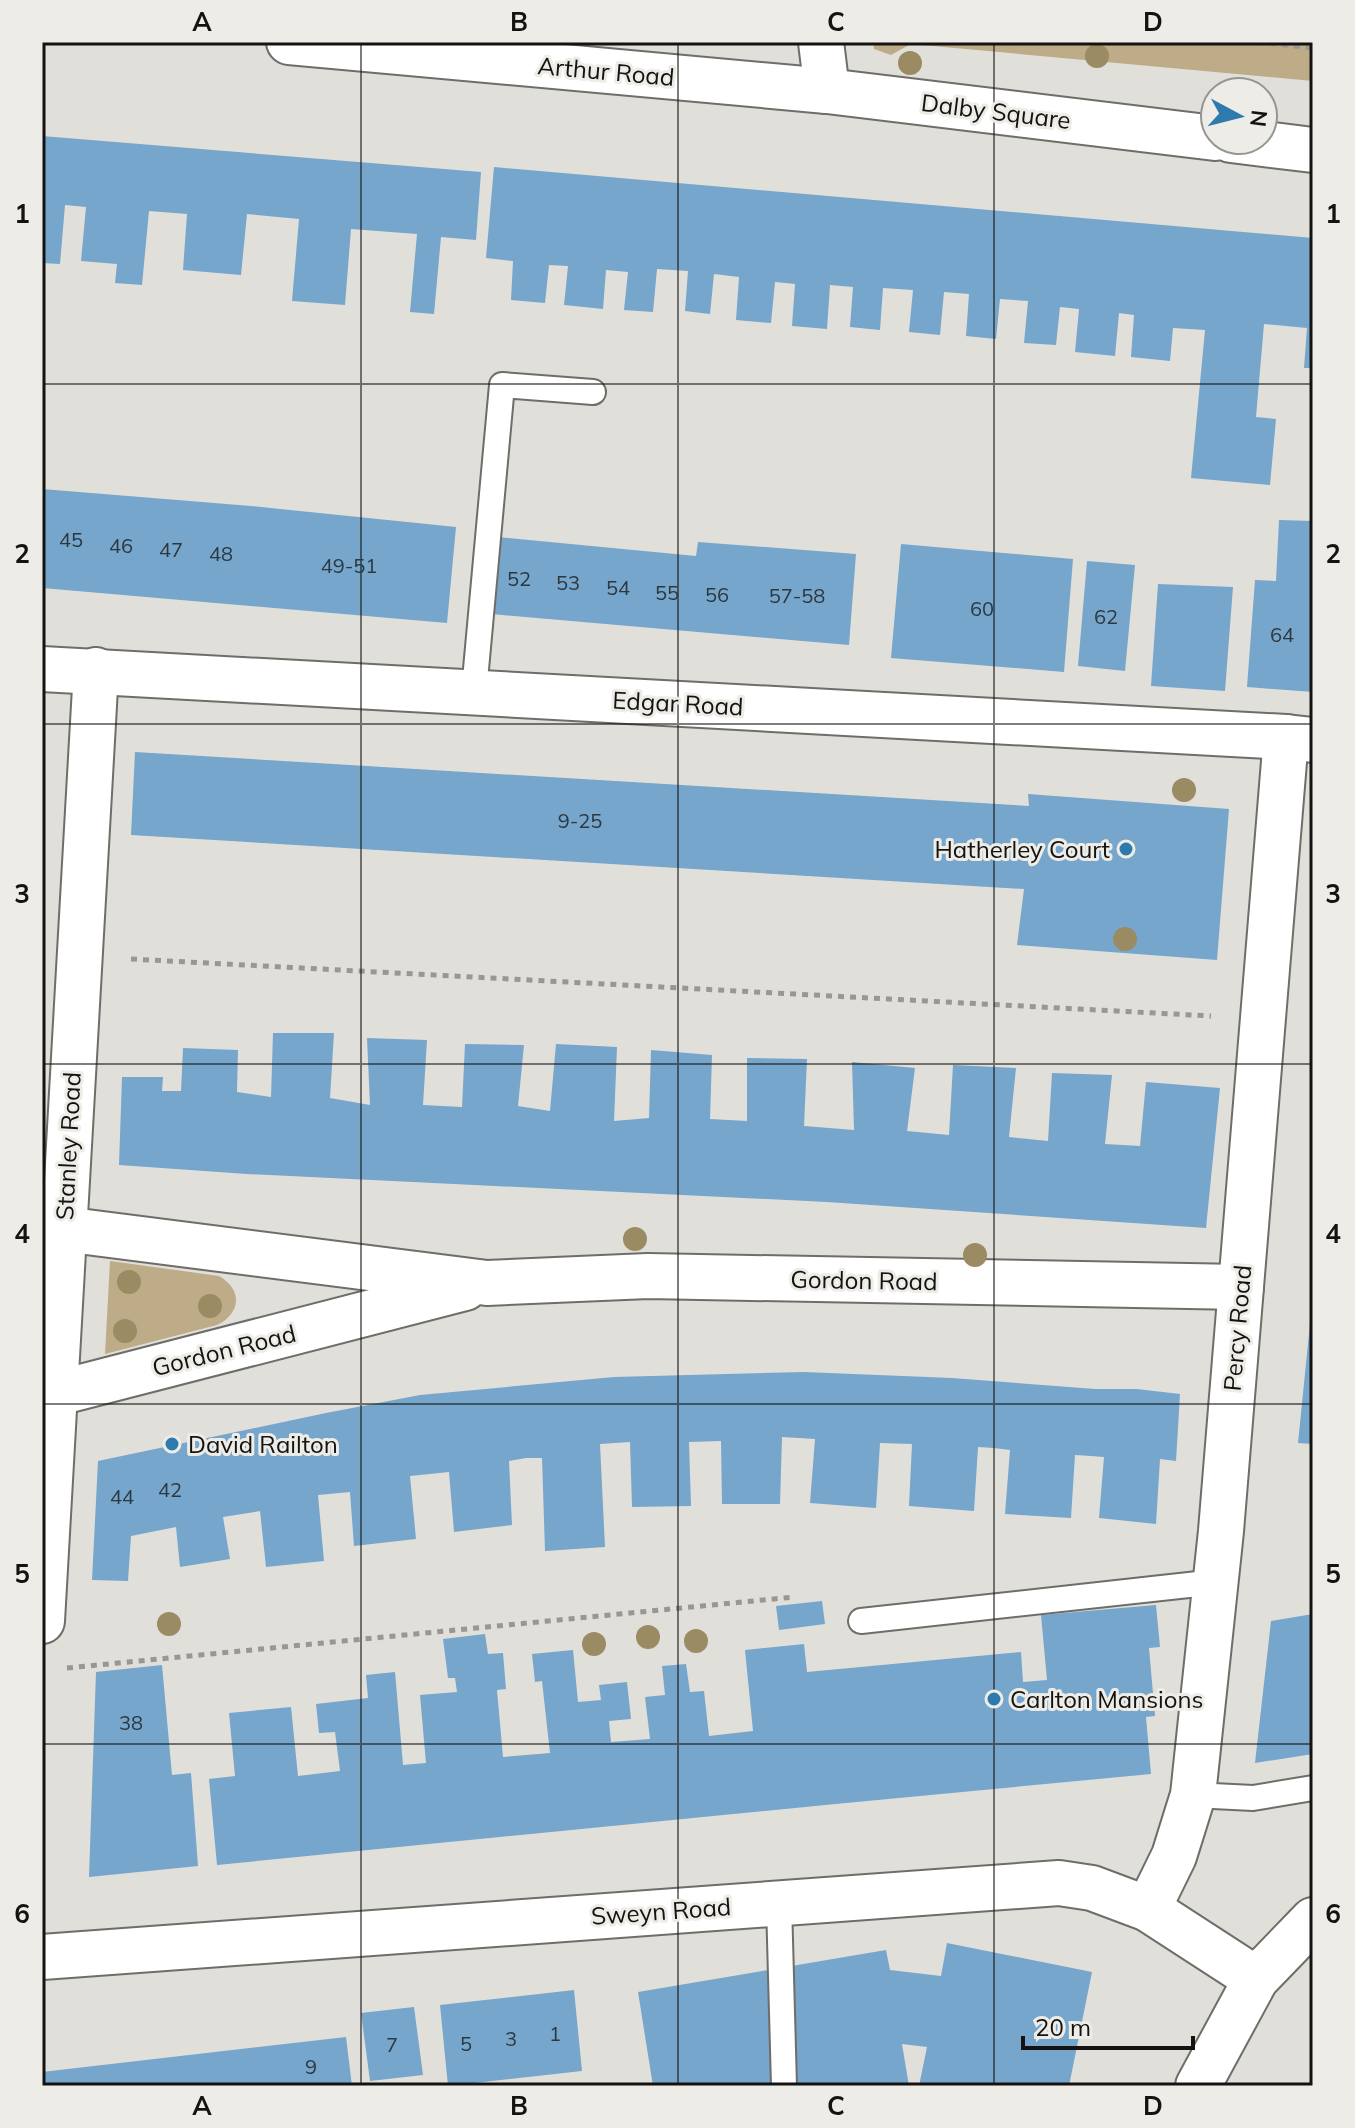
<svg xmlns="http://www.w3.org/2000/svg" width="1355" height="2128" font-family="Mulish,sans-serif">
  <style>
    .green { fill: #bdac87 }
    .building { fill: #76a6cb }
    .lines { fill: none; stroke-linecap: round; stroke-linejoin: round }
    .lane-casing { stroke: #6f6d68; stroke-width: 28 }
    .street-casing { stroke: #6f6d68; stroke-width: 48 }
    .secondary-casing { stroke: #6f6d68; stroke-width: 48 }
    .path { stroke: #999793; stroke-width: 5; stroke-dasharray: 6 6; stroke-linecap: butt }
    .lane { stroke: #fff; stroke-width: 24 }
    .street { stroke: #fff; stroke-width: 44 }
    .secondary { stroke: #fff; stroke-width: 44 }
    .tree { fill: #9a8b63 }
    .grid { fill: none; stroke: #141311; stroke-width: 2; stroke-opacity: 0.55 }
    .poi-dot { fill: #2e7aad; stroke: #eeece7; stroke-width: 3 }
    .labels { text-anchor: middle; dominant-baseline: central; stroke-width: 6; stroke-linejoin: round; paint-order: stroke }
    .number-label { font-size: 20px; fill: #2c3840 }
    .street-label { font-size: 24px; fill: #141311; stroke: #eeece7 }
    .poi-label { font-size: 24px; fill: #141311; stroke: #eeece7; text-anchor: start }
    .neatline { fill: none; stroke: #141311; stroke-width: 3 }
    .grid-label { font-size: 26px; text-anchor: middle; font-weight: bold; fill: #141311 }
  </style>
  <rect width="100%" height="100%" fill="#e1dfda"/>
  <!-- green -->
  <g class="green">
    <path d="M 873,42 L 1313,42 L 1313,81 L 911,44 L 891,55 L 874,49 Z"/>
    <path d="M 110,1261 L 219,1276 C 243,1290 241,1313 217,1325 L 105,1354 Z"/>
  </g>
  <!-- building -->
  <g class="building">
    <path d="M 42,136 L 481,172 L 476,240 L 441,237 L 434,314 L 410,312 L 417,234 L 351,229 L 345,305 L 292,301 L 299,219 L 247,214 L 241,275 L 183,270 L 187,214 L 149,211 L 142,285 L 115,283 L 117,264 L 81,261 L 86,207 L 65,205 L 60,264 L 42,263 Z"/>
    <path d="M 494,167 L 1313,238 L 1313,368 L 1304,368 L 1307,328 L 1264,324 L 1256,417 L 1276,419 L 1270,485 L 1191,478 L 1205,330 L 1173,328 L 1170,361 L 1131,357 L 1134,315 L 1119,313 L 1115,356 L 1075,352 L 1079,309 L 1060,307 L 1056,345 L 1024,343 L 1028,301 L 1000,299 L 996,339 L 966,336 L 969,294 L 944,292 L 940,335 L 909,332 L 913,290 L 883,288 L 880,330 L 850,327 L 853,287 L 830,285 L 827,329 L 792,326 L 795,284 L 775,282 L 771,323 L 736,320 L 739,277 L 714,274 L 710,314 L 685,311 L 688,271 L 657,269 L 653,312 L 624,310 L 628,272 L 606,270 L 603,309 L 564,305 L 568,266 L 549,265 L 545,303 L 511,300 L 513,261 L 486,258 Z"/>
    <path d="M 42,489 L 251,506 L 456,527 L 447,623 L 42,588 Z"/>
    <path d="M 1279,520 L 1313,521 L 1313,692 L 1247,687 L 1255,580 L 1276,581 Z"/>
    <path d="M 498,537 L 696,556 L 698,542 L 856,554 L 849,645 L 491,614 Z"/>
    <path d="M 901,544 L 1073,559 L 1064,672 L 891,658 Z"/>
    <path d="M 1087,561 L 1135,565 L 1125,671 L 1078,666 Z"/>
    <path d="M 1158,584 L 1233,587 L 1225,691 L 1151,686 Z"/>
    <path d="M 135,752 L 1029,806 L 1028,794 L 1229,809 L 1217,960 L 1017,945 L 1024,889 L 131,835 Z"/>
    <path d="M 273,1033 L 334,1033 L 330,1098 L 370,1105 L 367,1038 L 427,1040 L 423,1105 L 462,1107 L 465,1044 L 524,1045 L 518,1106 L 550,1111 L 556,1044 L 617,1047 L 614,1121 L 649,1118 L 651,1050 L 712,1055 L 710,1119 L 747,1121 L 747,1058 L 807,1059 L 804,1126 L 854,1130 L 852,1062 L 915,1068 L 907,1131 L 949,1135 L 953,1065 L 1016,1068 L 1009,1137 L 1048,1141 L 1052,1073 L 1112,1075 L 1105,1144 L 1140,1146 L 1146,1082 L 1220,1088 L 1206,1228 L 827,1202 L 247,1174 L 119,1165 L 122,1077 L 163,1077 L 162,1091 L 181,1091 L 183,1048 L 238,1050 L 237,1092 L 271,1097 Z"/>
    <path d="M 1311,1314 L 1313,1314 L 1313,1444 L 1298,1443 Z"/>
    <path d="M 804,1372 L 952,1378 L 1095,1389 L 1137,1389 L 1180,1394 L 1176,1461 L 1160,1459 L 1156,1524 L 1099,1518 L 1104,1457 L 1091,1456 L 1075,1455 L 1071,1518 L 1005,1514 L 1010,1450 L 994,1448 L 978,1447 L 974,1511 L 909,1506 L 912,1444 L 880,1443 L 876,1508 L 810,1503 L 815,1439 L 782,1437 L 780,1504 L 722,1504 L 721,1441 L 689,1442 L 691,1506 L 632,1507 L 630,1442 L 600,1444 L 605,1547 L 545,1551 L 542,1458 L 526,1458 L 509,1461 L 512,1525 L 454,1532 L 449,1472 L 410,1476 L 416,1539 L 354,1546 L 350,1492 L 318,1495 L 324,1561 L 266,1567 L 260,1511 L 223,1517 L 230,1559 L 180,1567 L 176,1527 L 131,1536 L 128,1581 L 92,1580 L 98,1461 L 326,1413 L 420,1395 L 614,1377 Z"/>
    <path d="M 822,1601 L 825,1624 L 779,1630 L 776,1606 Z"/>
    <path d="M 1156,1605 L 1160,1647 L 1149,1648 L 1155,1716 L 1146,1717 L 1151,1774 L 846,1803 L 217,1865 L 209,1779 L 235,1776 L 229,1713 L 291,1707 L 298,1776 L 340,1771 L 335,1732 L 319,1733 L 316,1704 L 368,1698 L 366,1675 L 395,1672 L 403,1765 L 426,1763 L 420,1695 L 457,1692 L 455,1678 L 448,1678 L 443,1639 L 485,1634 L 488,1654 L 503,1653 L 506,1689 L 497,1690 L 503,1757 L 550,1753 L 542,1681 L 535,1682 L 532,1654 L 573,1650 L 578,1702 L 601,1700 L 599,1685 L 627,1682 L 631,1719 L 609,1721 L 611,1742 L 650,1739 L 645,1697 L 665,1695 L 662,1666 L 686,1664 L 690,1692 L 704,1691 L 709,1736 L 753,1731 L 745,1650 L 804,1644 L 807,1672 L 1021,1652 L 1023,1682 L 1047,1680 L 1041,1615 Z"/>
    <path d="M 1313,1614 L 1313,1754 L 1255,1763 L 1271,1621 Z"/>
    <path d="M 162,1665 L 172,1775 L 191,1773 L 198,1866 L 89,1877 L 96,1672 Z"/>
    <path d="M 947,1943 L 1092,1972 L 1069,2086 L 919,2086 L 927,2047 L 902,2044 L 909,2086 L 653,2086 L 638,1992 L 886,1950 L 890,1970 L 941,1976 Z"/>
    <path d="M 574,1990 L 582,2071 L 448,2086 L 440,2005 Z"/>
    <path d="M 414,2007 L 423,2075 L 370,2081 L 361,2013 Z"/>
    <path d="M 346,2037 L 352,2086 L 42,2086 L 42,2072 Z"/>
  </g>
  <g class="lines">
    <defs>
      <g id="lane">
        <path d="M 474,691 L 502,385 L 593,392"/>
        <path d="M 861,1621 L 1216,1582"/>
        <path d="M 1193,1795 L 1253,1798 L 1313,1788"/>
        <path d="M 779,1903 L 784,2086"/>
      </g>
      <g id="street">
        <path d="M 289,42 L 827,91 L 1215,138"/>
        <path d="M 821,42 L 827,91"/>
        <path d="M 1231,140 L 1313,150"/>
        <path d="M 42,669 L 1286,737 L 1313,740"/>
        <path d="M 63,1229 L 487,1283 L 648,1276 L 1241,1287"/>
        <path d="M 54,1394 L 465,1288"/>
        <path d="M 42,1621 L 96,670"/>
        <path d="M 1148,1909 L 1174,1856 L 1193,1795 L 1221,1531 L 1286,737"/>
      </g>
      <g id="secondary">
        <path d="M 42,1957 L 1059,1883 L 1092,1888 L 1148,1909 L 1256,1979"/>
        <path d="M 1198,2086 L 1256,1979 L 1313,1920"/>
      </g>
    </defs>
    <!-- lane casing -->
    <use href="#lane" class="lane-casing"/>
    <!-- street casing -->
    <use href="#street" class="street-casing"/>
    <!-- secondary casing -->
    <use href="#secondary" class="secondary-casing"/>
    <!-- path -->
    <g class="path">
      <path d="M 1258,42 L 1313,48"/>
      <path d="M 131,959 L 1211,1016"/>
      <path d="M 67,1668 L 794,1597"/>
    </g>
    <!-- lane -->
    <use href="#lane" class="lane"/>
    <!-- street -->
    <use href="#street" class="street"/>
    <!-- secondary -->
    <use href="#secondary" class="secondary"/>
  </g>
  <!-- trees -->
  <g class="tree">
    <circle cx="1097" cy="56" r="12"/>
    <circle cx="910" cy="63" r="12"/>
    <circle cx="1184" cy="790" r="12"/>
    <circle cx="1125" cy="939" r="12"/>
    <circle cx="635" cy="1239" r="12"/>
    <circle cx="975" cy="1255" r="12"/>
    <circle cx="129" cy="1282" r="12"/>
    <circle cx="210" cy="1306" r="12"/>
    <circle cx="125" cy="1331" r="12"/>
    <circle cx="169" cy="1624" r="12"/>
    <circle cx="648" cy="1637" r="12"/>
    <circle cx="696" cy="1641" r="12"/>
    <circle cx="594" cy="1644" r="12"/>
  </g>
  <!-- grid -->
  <path class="grid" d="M 361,42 L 361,2086M 678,42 L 678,2086M 994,42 L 994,2086M 42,384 L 1313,384M 42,724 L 1313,724M 42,1064 L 1313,1064M 42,1404 L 1313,1404M 42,1744 L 1313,1744"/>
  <!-- markers -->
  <g class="poi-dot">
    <circle cx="1126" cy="849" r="8"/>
    <circle cx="172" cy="1444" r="8"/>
    <circle cx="994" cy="1699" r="8"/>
  </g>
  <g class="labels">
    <!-- number labels -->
    <g class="number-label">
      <text x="71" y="539">45</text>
      <text x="121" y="545">46</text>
      <text x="171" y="549">47</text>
      <text x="221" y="553">48</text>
      <text x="349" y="565">49-51</text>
      <text x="519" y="578">52</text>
      <text x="568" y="582">53</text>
      <text x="618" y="587">54</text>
      <text x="667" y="592">55</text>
      <text x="717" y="594">56</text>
      <text x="797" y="595">57-58</text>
      <text x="982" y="608">60</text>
      <text x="1106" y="616">62</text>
      <text x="1282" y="634">64</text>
      <text x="580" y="820">9-25</text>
      <text x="170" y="1489">42</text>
      <text x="122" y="1496">44</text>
      <text x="131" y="1722">38</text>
      <text x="555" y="2033">1</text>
      <text x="511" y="2038">3</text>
      <text x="466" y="2043">5</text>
      <text x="392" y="2044">7</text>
      <text x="311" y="2066">9</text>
    </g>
    <!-- street labels -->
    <g class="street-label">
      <text transform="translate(606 71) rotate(5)">Arthur Road</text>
      <text transform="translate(996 111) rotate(7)">Dalby Square</text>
      <text transform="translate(678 703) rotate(3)">Edgar Road</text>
      <text transform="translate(68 1146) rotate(-87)">Stanley Road</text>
      <text transform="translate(864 1280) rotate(1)">Gordon Road</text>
      <text transform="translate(1237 1328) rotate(-85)">Percy Road</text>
      <text transform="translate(224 1350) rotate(-14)">Gordon Road</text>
      <text transform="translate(661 1911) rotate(-4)">Sweyn Road</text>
    </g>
    <!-- poi labels -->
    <g class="poi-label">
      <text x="1110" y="849" text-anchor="end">Hatherley Court</text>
      <text x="188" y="1444">David Railton</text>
      <text x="1010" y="1699">Carlton Mansions</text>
    </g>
  </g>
  <!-- border -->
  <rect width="1355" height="2128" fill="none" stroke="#eeece7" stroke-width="88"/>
  <!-- north arrow -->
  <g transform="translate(1239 116) rotate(97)"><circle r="38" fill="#eeece7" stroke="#979591" stroke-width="2"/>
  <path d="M0-6L14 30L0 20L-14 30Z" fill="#2e7aad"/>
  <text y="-12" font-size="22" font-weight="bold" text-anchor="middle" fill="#141311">N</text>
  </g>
  <!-- scale -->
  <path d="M1023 2036v12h170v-12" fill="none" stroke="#141311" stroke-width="4"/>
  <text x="1035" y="2036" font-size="24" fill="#141311" stroke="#eeece7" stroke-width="6" paint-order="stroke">20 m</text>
  <rect x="44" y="44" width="1267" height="2040" class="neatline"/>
  <g class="grid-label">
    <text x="202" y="31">A</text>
    <text x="519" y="31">B</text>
    <text x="836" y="31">C</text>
    <text x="1153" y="31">D</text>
    <text x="22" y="223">1</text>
    <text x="1333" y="223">1</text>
    <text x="22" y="563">2</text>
    <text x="1333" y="563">2</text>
    <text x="22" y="903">3</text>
    <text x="1333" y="903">3</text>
    <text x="22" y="1243">4</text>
    <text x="1333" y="1243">4</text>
    <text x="22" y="1583">5</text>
    <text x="1333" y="1583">5</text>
    <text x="22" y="1923">6</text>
    <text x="1333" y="1923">6</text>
    <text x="202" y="2115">A</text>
    <text x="519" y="2115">B</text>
    <text x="836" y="2115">C</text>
    <text x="1153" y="2115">D</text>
  </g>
</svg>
